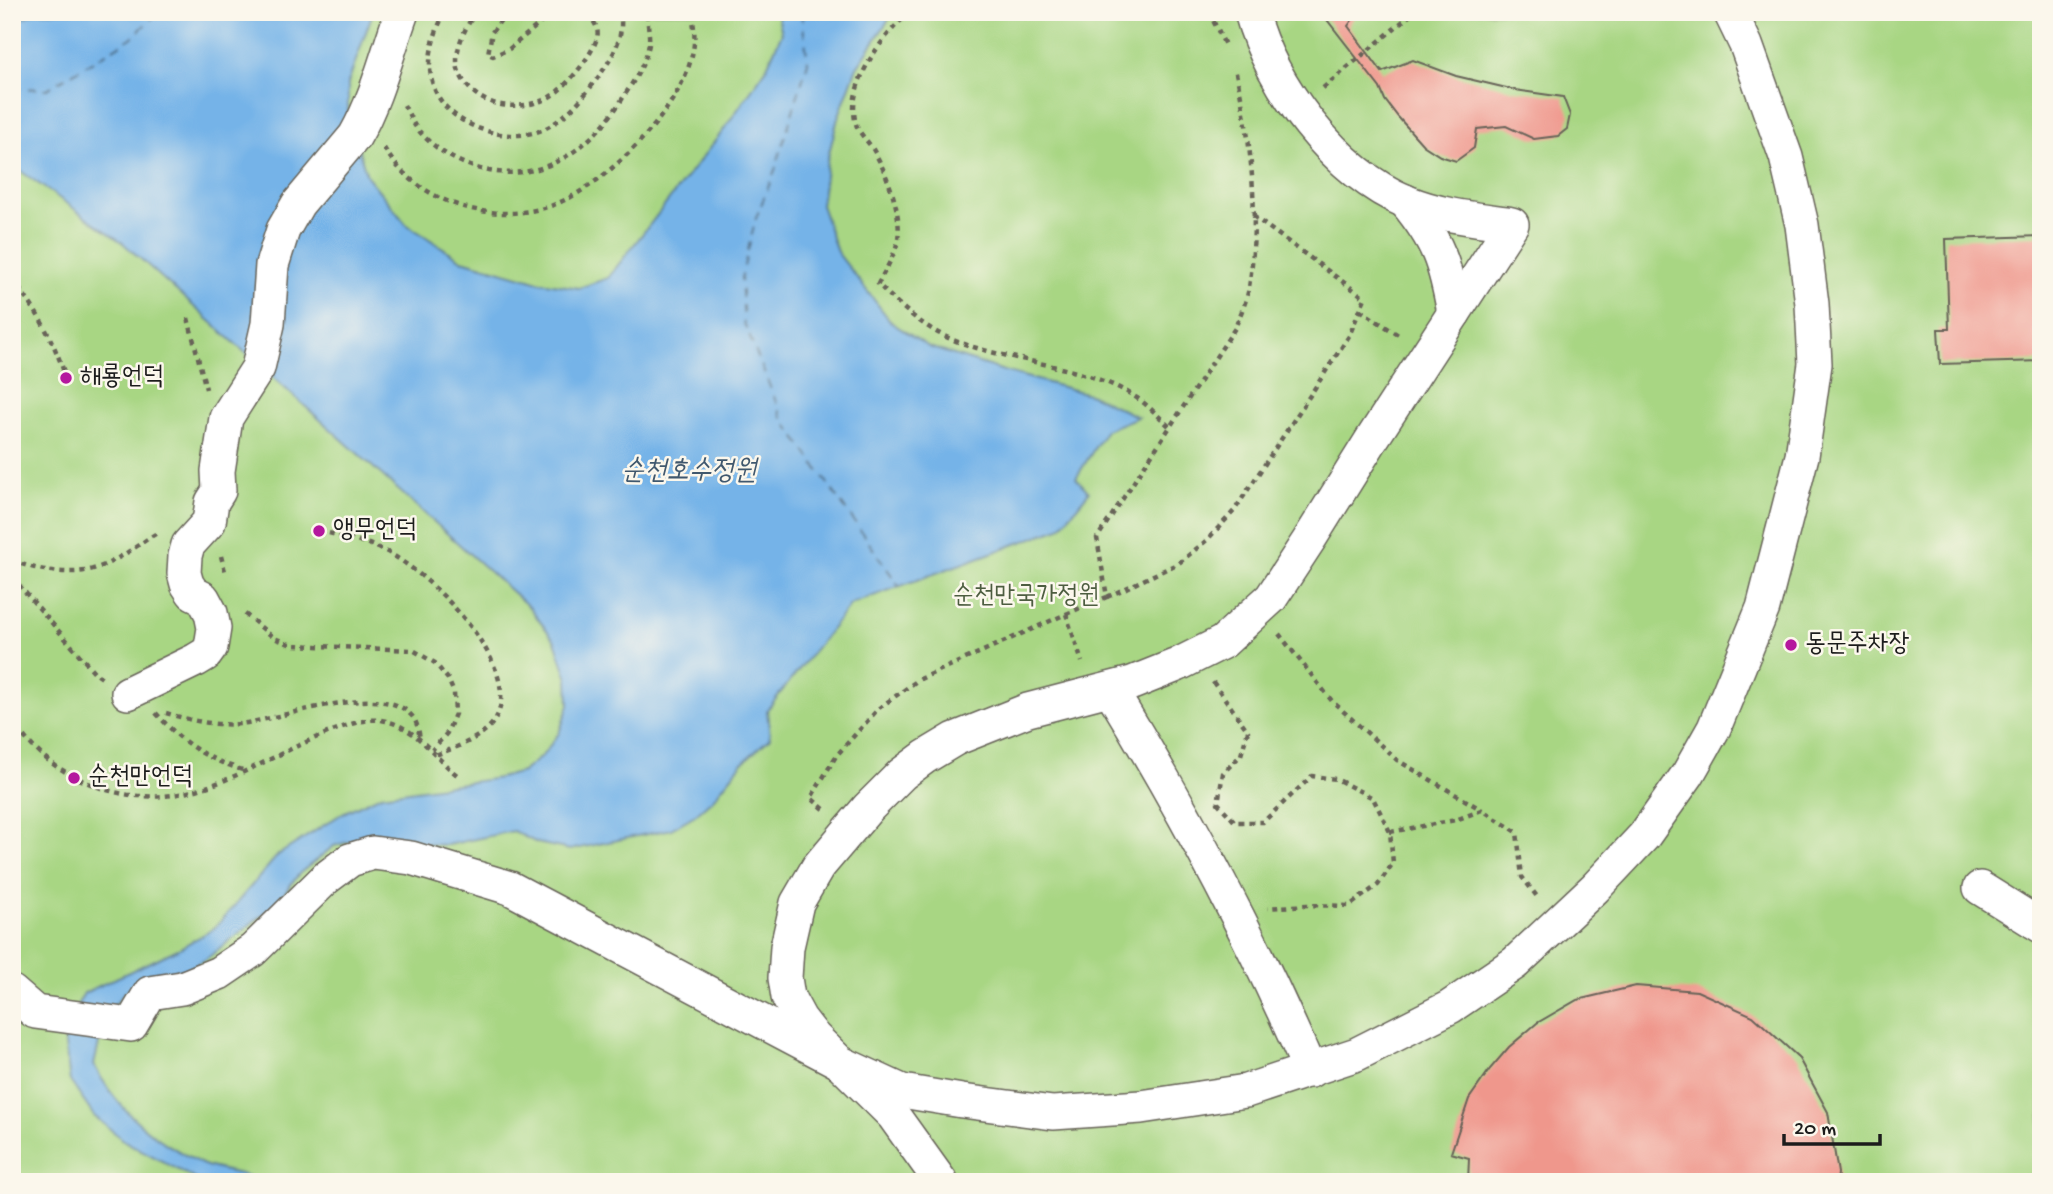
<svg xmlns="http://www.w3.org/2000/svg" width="2053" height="1194" font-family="'Gochi Hand','Poor Story',sans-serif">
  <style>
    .green { fill: #a8d683; stroke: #627950; stroke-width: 2 }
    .water { fill: #75b3e8; stroke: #486882; stroke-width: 2 }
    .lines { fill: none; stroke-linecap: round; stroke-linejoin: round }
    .ferry { stroke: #40586e; stroke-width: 2; stroke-dasharray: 9 7; stroke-linecap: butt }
    .building { fill: #ef978c }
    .street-casing { stroke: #676359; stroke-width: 36 }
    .path { stroke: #676359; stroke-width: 4.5; stroke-dasharray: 5 5; stroke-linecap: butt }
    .street { stroke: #fff; stroke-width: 33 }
    .poi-dot { fill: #b5179e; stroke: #fbf7ec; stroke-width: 2.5 }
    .labels { text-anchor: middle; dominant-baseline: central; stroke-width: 5; stroke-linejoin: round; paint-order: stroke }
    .poi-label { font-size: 26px; fill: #1c1c1c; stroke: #fbf7ec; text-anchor: start }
    .park-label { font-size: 26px; fill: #4d5d40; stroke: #fbf7ec }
    .water-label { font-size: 28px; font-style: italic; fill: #40586e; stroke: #fbf7ec }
  </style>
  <rect width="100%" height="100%" fill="#fbf7ec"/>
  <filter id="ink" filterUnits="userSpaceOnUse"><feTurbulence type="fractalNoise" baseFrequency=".0143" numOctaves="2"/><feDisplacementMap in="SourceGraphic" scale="14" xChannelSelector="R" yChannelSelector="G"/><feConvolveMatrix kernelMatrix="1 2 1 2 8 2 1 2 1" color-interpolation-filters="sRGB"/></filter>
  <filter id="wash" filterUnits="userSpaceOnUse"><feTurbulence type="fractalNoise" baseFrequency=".00686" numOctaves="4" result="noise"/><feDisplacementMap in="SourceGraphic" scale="28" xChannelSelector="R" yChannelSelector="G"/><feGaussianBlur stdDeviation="1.57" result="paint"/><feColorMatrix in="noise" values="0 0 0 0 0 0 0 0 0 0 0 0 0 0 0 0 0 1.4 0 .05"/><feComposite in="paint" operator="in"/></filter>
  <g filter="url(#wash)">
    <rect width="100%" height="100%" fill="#f1e6ca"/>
    <!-- green -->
    <path class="green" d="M 12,12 L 2041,12 L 2041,1169 L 2025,1182 L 12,1182 Z"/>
    <!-- water -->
    <path class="water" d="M 37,12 L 373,12 L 348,83 L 348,116 L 367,176 L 406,224 L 462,260 L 540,282 L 579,288 L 608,278 L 722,132 L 766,69 L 782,33 L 777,12 L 894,12 L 857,67 L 838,118 L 827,161 L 821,205 L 837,252 L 892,323 L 929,347 L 1004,371 L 1092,395 L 1138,417 L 1106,430 L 1076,478 L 1089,492 L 1060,528 L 851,604 L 767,710 L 770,738 L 742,763 L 713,799 L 695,815 L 671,829 L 570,850 L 537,843 L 513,831 L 447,845 L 417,844 L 377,834 L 334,846 L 300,873 L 274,906 L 205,960 L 185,970 L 155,972 L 125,992 L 105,1017 L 94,1065 C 114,1104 142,1131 180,1152 C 188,1156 196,1162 204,1165 C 223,1172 244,1172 262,1182 L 201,1182 L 126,1142 L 94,1116 L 70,1081 L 63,1031 L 84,993 L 178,949 L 215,928 L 278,855 L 343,813 L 381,795 L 499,778 L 522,772 L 542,756 L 559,733 L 569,705 L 568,679 L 555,641 L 529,607 L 123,243 L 12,165 L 12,22 Z"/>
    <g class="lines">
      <!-- ferry -->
      <g class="ferry">
        <path d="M 801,12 L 808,62 L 775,170 L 756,218 L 741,278 L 744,323 L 783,419 L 899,586"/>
        <path d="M 12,88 L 47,89 L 131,38 L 159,12"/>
      </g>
    </g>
    <g id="blocks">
      <!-- building -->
      <g class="building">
        <path d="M 1321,12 L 1358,12 L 1348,26 L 1382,72 L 1413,60 L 1456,76 L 1515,90 L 1563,97 L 1570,115 L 1567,129 L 1558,136 L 1534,139 L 1506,126 L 1477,129 L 1474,148 L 1456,161 L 1440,156 L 1423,145 L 1398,117 L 1385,100 L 1380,88 Z"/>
        <path d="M 2041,236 L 2041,361 L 1940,364 L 1938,329 L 1949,329 L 1946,239 Z"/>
        <path d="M 1636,986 L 1697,991 L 1753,1016 L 1798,1057 L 1828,1112 L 1838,1173 L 1837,1182 L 1468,1182 L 1469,1158 L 1451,1153 L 1469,1099 L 1490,1069 L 1509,1047 L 1537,1023 L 1577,1000 Z"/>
      </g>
    </g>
  </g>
  <g filter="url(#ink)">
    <use href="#blocks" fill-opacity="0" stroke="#676359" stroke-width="2"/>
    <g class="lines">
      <defs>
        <g id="street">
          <path d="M 1405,201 C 1438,241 1445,263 1454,313"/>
          <path d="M 1110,689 C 1185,812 1253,938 1310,1071"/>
          <path d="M 128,693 L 196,660 L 206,654 L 211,647 L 214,628 L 211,613 L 203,598 L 193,593 L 187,584 L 184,573 L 185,556 L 188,545 L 209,522 L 212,502 L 219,491 L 218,471 L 226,418 L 258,368 L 268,324 L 272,265 L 283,230 L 298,204 L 355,136 C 377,98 387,53 402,12"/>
          <path d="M 1980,888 L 2041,926"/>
          <path d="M 12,992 L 35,1012 L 131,1025 L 150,993 L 182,988 L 219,973 L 253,950 L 326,878 L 350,860 L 373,853 L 411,858 L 510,888 L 839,1062 L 902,1091 L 962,1101 L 1053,1113 L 1141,1107 L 1246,1091 L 1357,1054 L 1450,1007 L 1515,963 L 1595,888 L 1644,836 L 1688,774 L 1714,728 L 1763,608 L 1802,456 L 1815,364 L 1812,304 L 1802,225 L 1786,157 L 1746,45 L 1730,12"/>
          <path d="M 941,1182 L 893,1115 L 814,1037 L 800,1019 L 788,997 L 785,978 L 787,947 L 797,903 L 818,867 L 868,808 L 902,774 L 925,757 L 955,739 L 1028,710 L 1132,683 L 1177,665 L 1223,642 L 1260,608 L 1271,598 L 1309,540 L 1372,439 L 1512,224 C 1477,219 1441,216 1407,202 C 1335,172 1271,86 1251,12"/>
        </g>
      </defs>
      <!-- street casing -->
      <use href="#street" class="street-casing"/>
      <!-- path -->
      <g class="path">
        <path d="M 445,12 C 434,33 425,61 433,85 C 445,123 499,143 536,132 C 562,124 583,98 599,76 C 613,57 625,36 620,12"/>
        <path d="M 477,12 C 465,25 452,54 459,72 C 473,105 509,112 541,101 C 561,95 591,58 597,38 C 600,27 592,18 583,12"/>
        <path d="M 507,12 L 492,32 L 488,54 L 493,56 L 509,49 L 544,20 L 566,12"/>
        <path d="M 910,12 C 882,36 845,85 856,124 C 859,134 869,142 874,151 C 887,174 902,212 898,239 C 896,254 885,270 878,284 C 898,304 918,323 944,336 C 1003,363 1082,362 1137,398 C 1149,406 1159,417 1169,426"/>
        <path d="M 1209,12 L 1225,45"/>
        <path d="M 1323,88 L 1414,12"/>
        <path d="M 404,105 C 409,114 413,125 420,132 C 432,146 451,159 468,165 C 532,189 586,155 621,101 C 632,83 645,66 649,44 C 650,34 647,22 647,12"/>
        <path d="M 384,148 C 420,208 506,230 567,199 C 620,173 716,77 690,12"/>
        <path d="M 12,280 C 37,309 54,341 66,378"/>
        <path d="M 1360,310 L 1400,336"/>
        <path d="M 188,318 L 206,389"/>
        <path d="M 319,531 C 342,536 364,541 385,551 C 428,572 522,663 497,716 C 487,737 455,748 435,755"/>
        <path d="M 221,556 L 226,575"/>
        <path d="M 12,560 C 34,571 76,577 99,567 C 119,560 139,544 157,533"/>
        <path d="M 12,577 L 95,673 L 102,678"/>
        <path d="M 1107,597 L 1179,563 L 1207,540 L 1234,511 L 1349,336 L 1365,298 L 1253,216"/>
        <path d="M 245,614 L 274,638 L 292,645 L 413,650 L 435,663 L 448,679 L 454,693 L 455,714 L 447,733 L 432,750"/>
        <path d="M 1066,614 L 1107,597 L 1097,538 L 1235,328 C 1240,315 1247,301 1249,287 C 1260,220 1251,135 1235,69"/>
        <path d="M 1279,634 L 1332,701 L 1397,760 L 1482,810"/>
        <path d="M 1213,682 L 1248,731 L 1241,755 L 1223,773 L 1218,803 L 1235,822 L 1263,822 L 1312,776 L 1336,779 L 1373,798 L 1390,832 L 1393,863 L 1378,885 L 1349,906 L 1307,905 L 1268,908"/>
        <path d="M 156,713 C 184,745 206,759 246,771"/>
        <path d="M 166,713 C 189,720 214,726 239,724 C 278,720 380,681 410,714 C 417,720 418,729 420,738"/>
        <path d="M 12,720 C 35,755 59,772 98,787 C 188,819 251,762 330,732 C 345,726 364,718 381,720 C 415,725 433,756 457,775"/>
        <path d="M 824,809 L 811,798 L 836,756 L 879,708 L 918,680 L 1066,614 L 1082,662"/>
        <path d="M 1390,832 L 1456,820 L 1482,810 L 1517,832 L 1522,877 L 1539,899"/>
      </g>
      <!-- street -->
      <use href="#street" class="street"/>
    </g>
  </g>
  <!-- markers -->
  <g class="poi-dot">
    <circle cx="66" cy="378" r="7"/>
    <circle cx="319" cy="531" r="7"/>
    <circle cx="1791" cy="645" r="7"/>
    <circle cx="74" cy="778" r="7"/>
  </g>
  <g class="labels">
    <!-- poi labels -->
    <g class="poi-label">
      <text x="80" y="378">해룡언덕</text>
      <text x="333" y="531">앵무언덕</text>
      <text x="1805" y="645">동문주차장</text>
      <text x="88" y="778">순천만언덕</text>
    </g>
    <!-- park labels -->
    <g class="park-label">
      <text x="1026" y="597">순천만국가정원</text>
    </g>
    <!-- water labels -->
    <g class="water-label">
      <text x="689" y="472">순천호수정원</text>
    </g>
  </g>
  <!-- margin -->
  <rect width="2053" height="1194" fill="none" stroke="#fbf7ec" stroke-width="42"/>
  <!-- scale -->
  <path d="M1784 1134v10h96v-10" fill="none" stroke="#1c1c1c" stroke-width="3.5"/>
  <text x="1794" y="1134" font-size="21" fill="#1c1c1c" stroke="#fbf7ec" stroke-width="5" paint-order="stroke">20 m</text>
</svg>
